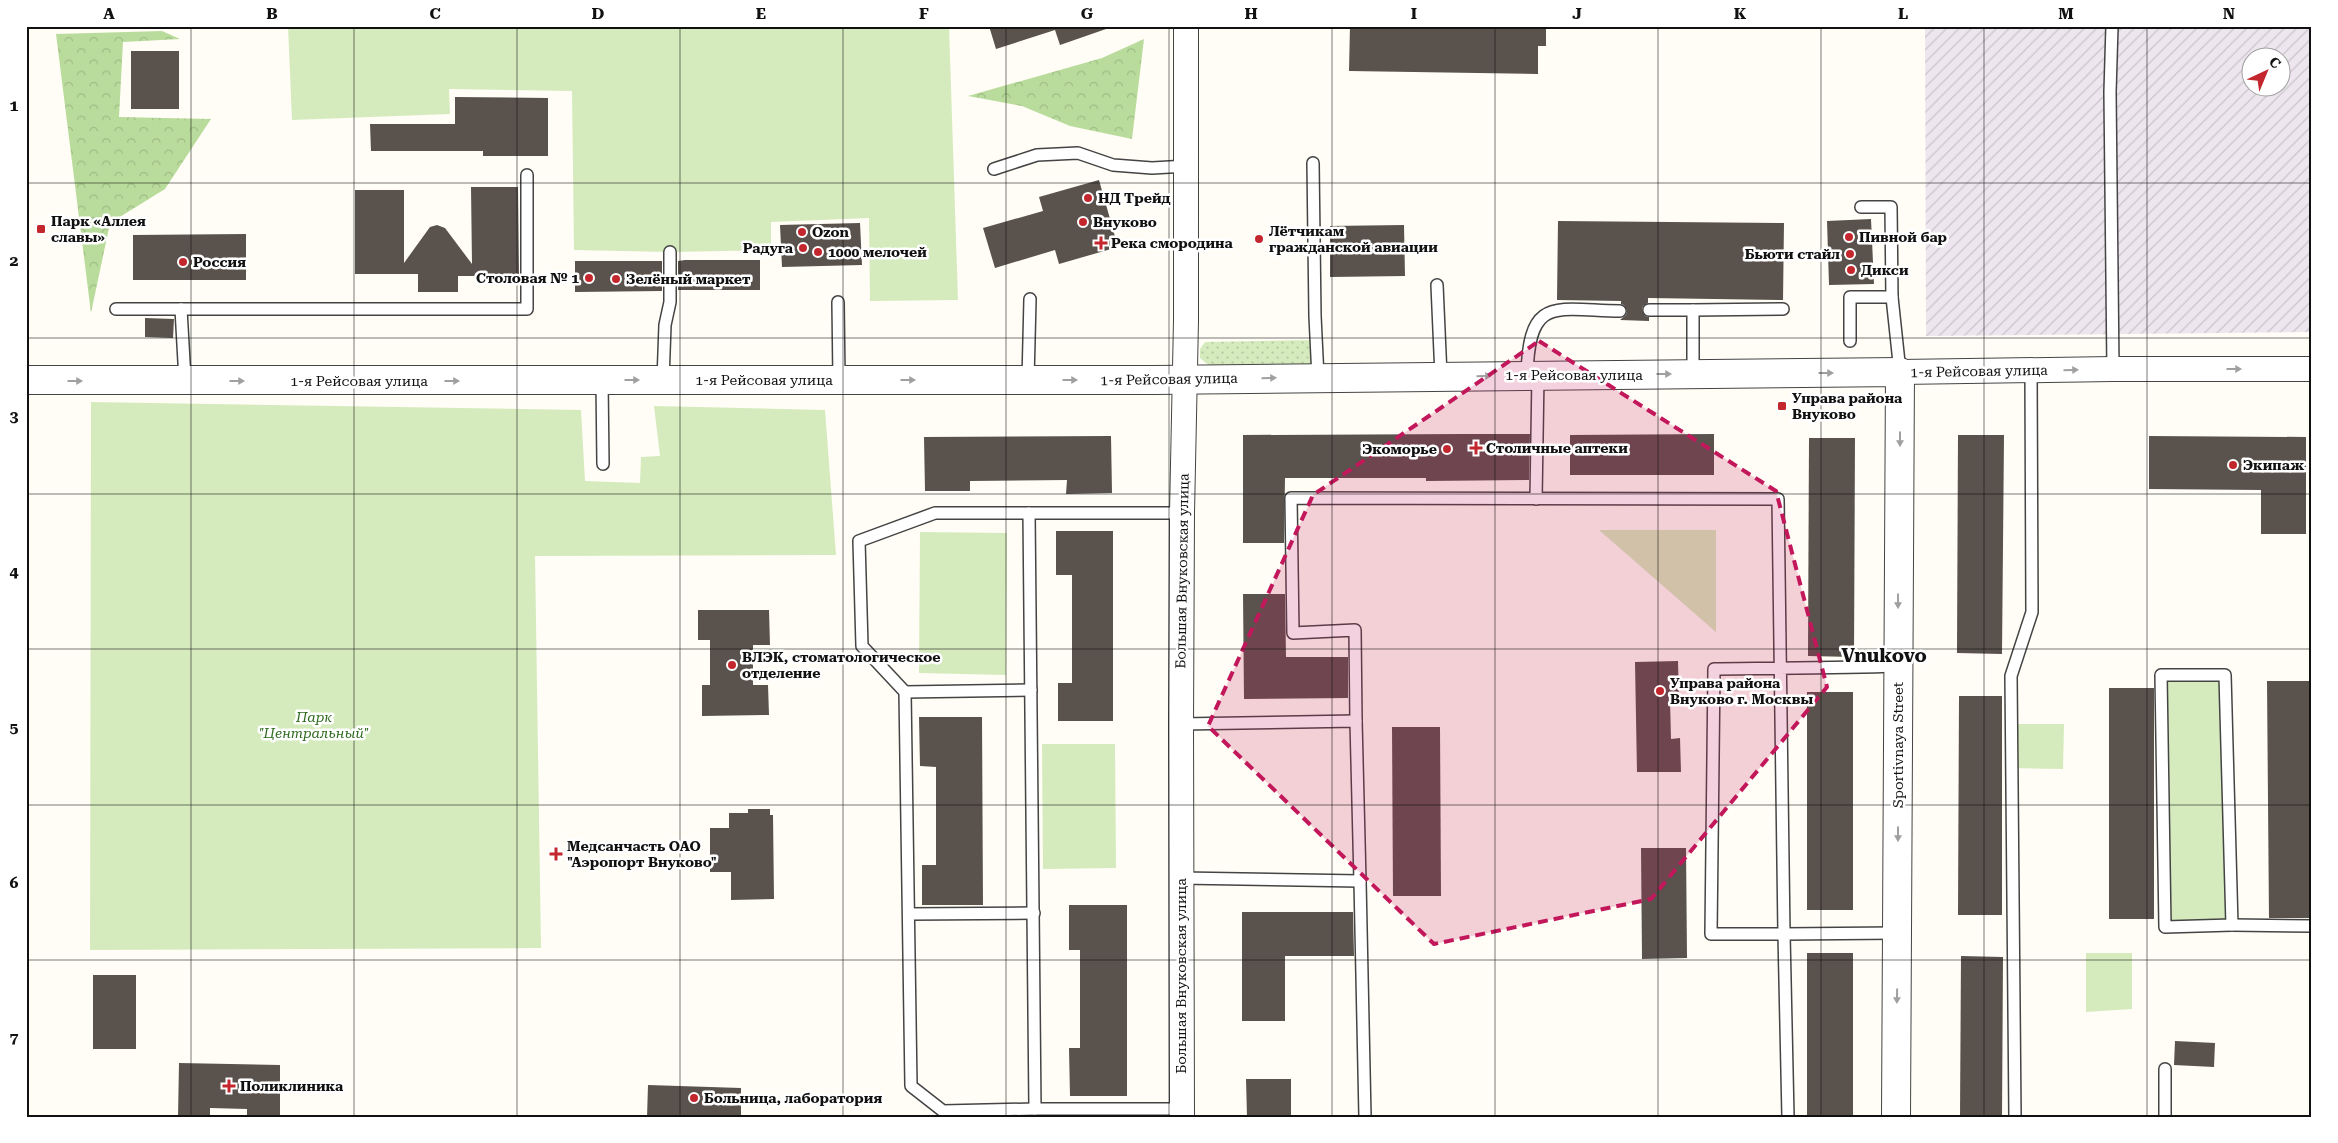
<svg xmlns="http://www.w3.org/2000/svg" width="2338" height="1143" font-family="'Roboto Serif',serif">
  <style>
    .industrial { fill: url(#industrial-furrows); fill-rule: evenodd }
    .grass { fill: url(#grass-dots) }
    .forest { fill: url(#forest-crowns) }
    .park { fill: #d5ebbd }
    .building { fill: #5a524d }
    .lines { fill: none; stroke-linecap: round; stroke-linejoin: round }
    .service-casing { stroke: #444; stroke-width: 14 }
    .minor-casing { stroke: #444; stroke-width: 26 }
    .tertiary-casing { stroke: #444; stroke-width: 30 }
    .service { stroke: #fff; stroke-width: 11 }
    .minor { stroke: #fff; stroke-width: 24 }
    .tertiary { stroke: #fff; stroke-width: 28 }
    .oneway { fill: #a0a0a0 }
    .marked { fill: #c2185b; fill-opacity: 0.2; stroke: #c2185b; stroke-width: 4; stroke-dasharray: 10 6; stroke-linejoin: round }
    .grid { fill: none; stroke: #111; stroke-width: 1; stroke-opacity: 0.55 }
    .poi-dot { fill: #c4262e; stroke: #fff; stroke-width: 2 }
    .labels { text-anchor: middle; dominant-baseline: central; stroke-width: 5; stroke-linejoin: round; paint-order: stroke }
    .poi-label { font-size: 14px; font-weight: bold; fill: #111; stroke: #fff; text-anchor: start }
    .street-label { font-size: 14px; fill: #111; stroke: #fff }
    .park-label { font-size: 14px; font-style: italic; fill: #2f6b1f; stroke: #fff }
    .district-label { font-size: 19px; font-weight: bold; fill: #111; stroke: #fff }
    .neatline { fill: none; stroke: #111; stroke-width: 2 }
    .grid-label { font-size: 16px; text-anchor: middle; font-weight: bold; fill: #111 }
  </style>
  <defs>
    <pattern id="industrial-furrows" width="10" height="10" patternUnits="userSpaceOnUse" patternTransform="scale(1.25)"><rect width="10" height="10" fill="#eee6ef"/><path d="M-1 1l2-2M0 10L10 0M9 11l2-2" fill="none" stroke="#cbc4cc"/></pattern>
    <pattern id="grass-dots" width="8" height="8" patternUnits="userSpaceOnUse" patternTransform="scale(1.25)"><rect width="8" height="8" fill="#d5ebbd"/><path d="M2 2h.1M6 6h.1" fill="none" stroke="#b6c8a1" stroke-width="1.8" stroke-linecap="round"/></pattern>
    <pattern id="forest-crowns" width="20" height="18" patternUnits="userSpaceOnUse" patternTransform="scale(1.25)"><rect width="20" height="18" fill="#b9dc9c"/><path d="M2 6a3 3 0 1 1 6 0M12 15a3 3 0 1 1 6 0" fill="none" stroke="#9ebc85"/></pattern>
  </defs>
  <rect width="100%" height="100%" fill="#fffdf5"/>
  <!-- industrial -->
  <path class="industrial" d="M 1925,26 L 2312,26 L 2312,332 L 1926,336 ZM 2250,58 L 2280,58 L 2280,88 L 2250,88 Z"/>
  <!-- grass -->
  <path class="grass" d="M 1317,340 L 1320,351 L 1310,365 L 1211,367 L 1200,358 L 1200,349 L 1205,342 Z"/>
  <!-- forest -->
  <g class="forest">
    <path d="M 162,31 L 180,39 L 123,42 L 119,117 L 211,119 L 165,189 L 110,223 L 91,313 L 56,34 Z"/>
    <path d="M 1144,39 L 1132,139 L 1070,126 L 1022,106 L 968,96 L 1102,58 Z"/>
  </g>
  <!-- park -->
  <g class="park">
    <path d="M 288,26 L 949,26 L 958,300 L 870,301 L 869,218 L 771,222 L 771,250 L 670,252 L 574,250 L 572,91 L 449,89 L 450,114 L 292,120 Z"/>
    <path d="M 91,402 L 581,410 L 585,481 L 640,483 L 641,457 L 660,456 L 654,406 L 825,410 L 836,555 L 535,556 L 541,948 L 90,950 Z"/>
    <path d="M 1599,530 L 1716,530 L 1716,632 Z"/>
    <path d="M 920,532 L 1007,533 L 1006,675 L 919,673 Z"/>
    <path d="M 2161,675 L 2225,675 L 2232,925 L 2165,927 Z"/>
    <path d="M 2012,724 L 2064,724 L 2063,769 L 2013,768 Z"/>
    <path d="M 1042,744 L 1115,744 L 1116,868 L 1043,869 Z"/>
    <path d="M 2086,953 L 2132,953 L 2132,1009 L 2086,1012 Z"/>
  </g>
  <!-- building -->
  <g class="building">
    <path d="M 989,26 L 1106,26 L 1106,29 L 1060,45 L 1055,30 L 996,49 Z"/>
    <path d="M 1350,26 L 1546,26 L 1546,46 L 1538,46 L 1538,74 L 1349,71 Z"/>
    <rect x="131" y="51" width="48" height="58"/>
    <path d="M 455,97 L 548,98 L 548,156 L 483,156 L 483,151 L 371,151 L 370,124 L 455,124 Z"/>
    <path d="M 1099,180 L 1118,247 L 1059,264 L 1055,250 L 995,268 L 983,228 L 1043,211 L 1039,197 Z"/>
    <path d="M 471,187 L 518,187 L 519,276 L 458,276 L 458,292 L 418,292 L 418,274 L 355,274 L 355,190 L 404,190 L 404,263 L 430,227 L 437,225 L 445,228 L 472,264 Z"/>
    <path d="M 1871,219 L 1874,284 L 1829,285 L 1827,221 Z"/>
    <path d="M 1558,221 L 1784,223 L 1783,300 L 1648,298 L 1648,303 L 1643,306 L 1642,310 L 1645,316 L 1649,317 L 1649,321 L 1620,320 L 1626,315 L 1627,311 L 1624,305 L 1621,304 L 1621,301 L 1557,300 Z"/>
    <path d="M 860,223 L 862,265 L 782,267 L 780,225 Z"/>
    <path d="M 1404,225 L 1405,276 L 1330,277 L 1330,226 Z"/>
    <path d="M 246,234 L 246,280 L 133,280 L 133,235 Z"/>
    <path d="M 685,260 L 760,260 L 760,290 L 678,290 L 678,261 Z"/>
    <path d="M 575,261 L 662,261 L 662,291 L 575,292 Z"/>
    <path d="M 145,318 L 174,319 L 173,338 L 145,337 Z"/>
    <path d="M 1464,434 L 1530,434 L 1529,480 L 1426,481 L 1426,478 L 1285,478 L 1284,543 L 1243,543 L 1243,435 Z"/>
    <path d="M 1714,434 L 1714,475 L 1570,475 L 1570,435 Z"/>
    <path d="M 1958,435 L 2004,435 L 2002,654 L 1957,653 Z"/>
    <path d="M 1111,436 L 1112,493 L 1066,494 L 1067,480 L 970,481 L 970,491 L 925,491 L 924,437 Z"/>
    <path d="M 2149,436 L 2306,437 L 2306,534 L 2261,534 L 2261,490 L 2149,489 Z"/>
    <path d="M 1809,438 L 1855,438 L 1854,657 L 1808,656 Z"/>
    <path d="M 1056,531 L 1113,531 L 1113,721 L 1058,721 L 1058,683 L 1072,683 L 1072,575 L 1056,575 Z"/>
    <path d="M 1243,594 L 1285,594 L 1286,657 L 1348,657 L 1348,698 L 1244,699 Z"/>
    <path d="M 698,610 L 769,610 L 770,645 L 753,645 L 753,685 L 768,685 L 769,715 L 702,716 L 702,685 L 710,685 L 710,640 L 698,640 Z"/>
    <path d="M 1678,661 L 1679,700 L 1670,700 L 1671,739 L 1680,738 L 1681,772 L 1637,772 L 1635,662 Z"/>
    <path d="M 2267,681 L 2312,681 L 2312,918 L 2269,918 Z"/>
    <rect x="2109" y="688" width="45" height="231"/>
    <rect x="1807" y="692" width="46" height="218"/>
    <path d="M 1959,696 L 2002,696 L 2002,915 L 1958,915 Z"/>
    <path d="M 919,717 L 982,717 L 983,905 L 922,905 L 922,865 L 936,865 L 936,767 L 920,766 Z"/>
    <path d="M 1392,727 L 1440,727 L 1441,896 L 1393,896 Z"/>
    <path d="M 748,809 L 770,809 L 770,815 L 773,815 L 774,899 L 731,900 L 731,872 L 710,872 L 710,828 L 729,828 L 729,813 L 748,813 Z"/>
    <path d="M 1641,848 L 1686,848 L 1687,958 L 1642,959 Z"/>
    <path d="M 1069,905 L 1127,905 L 1127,1096 L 1070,1096 L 1069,1048 L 1080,1048 L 1080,950 L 1069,950 Z"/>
    <path d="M 1242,912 L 1353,912 L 1354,956 L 1285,956 L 1285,1021 L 1242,1021 Z"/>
    <rect x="1807" y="953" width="46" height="164"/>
    <path d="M 1961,956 L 2003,957 L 2002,1117 L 1960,1117 Z"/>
    <rect x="93" y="975" width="43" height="74"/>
    <path d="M 2175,1041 L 2215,1043 L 2214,1067 L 2174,1065 Z"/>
    <path d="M 179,1063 L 280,1065 L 280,1117 L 247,1117 L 247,1109 L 210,1108 L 210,1117 L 178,1117 Z"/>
    <path d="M 1246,1079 L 1291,1079 L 1291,1117 L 1247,1117 Z"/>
    <path d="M 648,1085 L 741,1088 L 741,1117 L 647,1117 Z"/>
  </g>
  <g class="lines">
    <defs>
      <g id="service">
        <path d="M 2112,26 L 2110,92 L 2113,369"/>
        <path d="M 1313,163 L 1315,316 L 1318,378"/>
        <path d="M 994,169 L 1037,155 L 1078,153 L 1113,165 L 1152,168 L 1187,166"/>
        <path d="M 1861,207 L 1891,207 L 1892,297 L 1900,372"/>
        <path d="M 1437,285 L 1441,376"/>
        <path d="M 838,302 L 839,380"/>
        <path d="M 116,309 L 527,309 L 527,175"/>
        <path d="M 181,309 L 185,380"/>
        <path d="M 1649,310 L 1693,310 L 1693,374"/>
        <path d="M 1693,310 L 1783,309"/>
        <path d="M 1850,341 L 1850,297 L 1892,297"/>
        <path d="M 1527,375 C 1529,295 1555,310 1620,311"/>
        <path d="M 663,380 L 665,325 L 670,302 L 670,252"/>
        <path d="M 1028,380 L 1030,299"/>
        <path d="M 602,381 L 603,464"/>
        <path d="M 1536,499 L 1538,375"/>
        <path d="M 1029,513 L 1035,1109"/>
        <path d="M 1182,513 L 935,513 L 859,541 L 862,646 L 905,692 L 911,1086 L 943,1111 L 1035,1109 L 1182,1109"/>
        <path d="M 2161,675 L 2225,675 L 2232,925 L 2165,927 Z"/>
        <path d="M 905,692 L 1031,690"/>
        <path d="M 1356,721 L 1355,630 L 1293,633 L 1291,498 L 1778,499 L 1784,934 L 1711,934 L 1714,669 C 1775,668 1837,668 1898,666"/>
        <path d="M 1181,724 L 1356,721 L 1360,881 L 1181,878"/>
        <path d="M 1360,881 L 1365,1117"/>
        <path d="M 909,914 L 1034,913"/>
        <path d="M 2232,925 L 2312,926"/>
        <path d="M 2165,1069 L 2165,1117"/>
        <path d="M 1788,1117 L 1784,934 L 1897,933"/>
        <path d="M 2015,1117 L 2011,676 L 2032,612 L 2031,371"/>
      </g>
      <g id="minor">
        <path d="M 1900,372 L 2113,369 L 2312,369"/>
        <path d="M 1182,1117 L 1181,724 L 1182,513 L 1186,320 L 1186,26"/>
      </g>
      <path id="tertiary" d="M 26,380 L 1155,380 L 1900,372 L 1896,1117"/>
    </defs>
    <!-- service casing -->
    <use href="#service" class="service-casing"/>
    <!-- minor casing -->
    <use href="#minor" class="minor-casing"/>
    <!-- tertiary casing -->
    <use href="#tertiary" class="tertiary-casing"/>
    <!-- service -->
    <use href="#service" class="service"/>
    <!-- minor -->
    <use href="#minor" class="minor"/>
    <!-- tertiary -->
    <use href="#tertiary" class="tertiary"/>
  </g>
  <!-- one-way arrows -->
  <defs><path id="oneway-solid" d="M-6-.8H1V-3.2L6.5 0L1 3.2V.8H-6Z" transform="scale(1.25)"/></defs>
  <g class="oneway">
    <use href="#oneway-solid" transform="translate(2234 369)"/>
    <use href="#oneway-solid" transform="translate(2071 370) rotate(-2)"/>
    <use href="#oneway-solid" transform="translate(1826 373)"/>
    <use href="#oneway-solid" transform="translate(1664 374)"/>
    <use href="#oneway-solid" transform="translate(1484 376) rotate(-1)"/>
    <use href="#oneway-solid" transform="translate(1269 378) rotate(-1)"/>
    <use href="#oneway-solid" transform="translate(632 380)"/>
    <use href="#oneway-solid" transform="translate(908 380)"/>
    <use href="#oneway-solid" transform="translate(1070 380)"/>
    <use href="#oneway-solid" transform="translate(75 381)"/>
    <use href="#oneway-solid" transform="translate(237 381)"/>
    <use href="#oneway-solid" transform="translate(452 381)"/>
    <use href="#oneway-solid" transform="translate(1900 439) rotate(90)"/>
    <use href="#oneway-solid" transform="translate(1898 601) rotate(90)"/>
    <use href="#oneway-solid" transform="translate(1898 834) rotate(90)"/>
    <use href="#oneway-solid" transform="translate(1897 996) rotate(91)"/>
  </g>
  <!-- marked area -->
  <path class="marked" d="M 1539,341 L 1776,491 L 1827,687 L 1651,899 L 1434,944 L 1208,726 L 1313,495 Z"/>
  <!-- grid -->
  <path class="grid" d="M 191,26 L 191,1117M 354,26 L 354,1117M 517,26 L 517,1117M 680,26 L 680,1117M 843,26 L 843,1117M 1006,26 L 1006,1117M 1169,26 L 1169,1117M 1332,26 L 1332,1117M 1495,26 L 1495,1117M 1658,26 L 1658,1117M 1821,26 L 1821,1117M 1984,26 L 1984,1117M 2147,26 L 2147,1117M 26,183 L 2312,183M 26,338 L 2312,338M 26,494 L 2312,494M 26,649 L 2312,649M 26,805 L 2312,805M 26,960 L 2312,960"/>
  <!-- markers -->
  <g class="poi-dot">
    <circle cx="1088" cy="198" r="5"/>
    <circle cx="1083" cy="222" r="5"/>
    <rect x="36" y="224" width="10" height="10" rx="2.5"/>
    <circle cx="802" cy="232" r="5"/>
    <circle cx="1849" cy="237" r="5"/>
    <circle cx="1259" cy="239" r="5"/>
    <path d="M1098.5 235.5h5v5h5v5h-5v5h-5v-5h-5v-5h5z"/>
    <circle cx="803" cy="248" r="5"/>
    <circle cx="818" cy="252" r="5"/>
    <circle cx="1850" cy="254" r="5"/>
    <circle cx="183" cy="262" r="5"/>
    <circle cx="1851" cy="270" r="5"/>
    <circle cx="589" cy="278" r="5"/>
    <circle cx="616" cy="279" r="5"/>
    <rect x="1777" y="401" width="10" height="10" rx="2.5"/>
    <path d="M1473.5 440.5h5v5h5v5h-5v5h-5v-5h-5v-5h5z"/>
    <circle cx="1447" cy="449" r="5"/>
    <circle cx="2233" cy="465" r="5"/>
    <circle cx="732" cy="665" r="5"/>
    <circle cx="1660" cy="691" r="5"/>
    <path d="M553.5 846.5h5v5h5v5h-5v5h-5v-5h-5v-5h5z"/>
    <path d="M226.5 1078.5h5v5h5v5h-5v5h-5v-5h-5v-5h5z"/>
    <circle cx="694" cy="1098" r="5"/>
  </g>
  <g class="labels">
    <!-- poi labels -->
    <g class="poi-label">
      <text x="1098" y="198">НД Трейд</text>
      <text x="51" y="221">Парк «Аллея<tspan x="51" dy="16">славы»</tspan></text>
      <text x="1093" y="222">Внуково</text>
      <text x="1269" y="231">Лётчикам<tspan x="1269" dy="16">гражданской авиации</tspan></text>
      <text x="812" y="232">Ozon</text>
      <text x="1859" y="237">Пивной бар</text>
      <text x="1111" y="243">Река смородина</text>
      <text x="793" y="248" text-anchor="end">Радуга</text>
      <text x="828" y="252">1000 мелочей</text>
      <text x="1840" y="254" text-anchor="end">Бьюти стайл</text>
      <text x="193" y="262">Россия</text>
      <text x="1861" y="270">Дикси</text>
      <text x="579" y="278" text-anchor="end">Столовая № 1</text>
      <text x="626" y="279">Зелёный маркет</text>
      <text x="1792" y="398">Управа района<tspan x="1792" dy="16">Внуково</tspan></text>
      <text x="1486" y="448">Столичные аптеки</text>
      <text x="1437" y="449" text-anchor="end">Экоморье</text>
      <text x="2243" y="465">Экипаж</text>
      <text x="742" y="657">ВЛЭК, стоматологическое<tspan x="742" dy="16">отделение</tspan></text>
      <text x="1670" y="683">Управа района<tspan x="1670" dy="16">Внуково г. Москвы</tspan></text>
      <text x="567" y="846">Медсанчасть ОАО<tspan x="567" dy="16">"Аэропорт Внуково"</tspan></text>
      <text x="240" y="1086">Поликлиника</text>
      <text x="704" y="1098">Больница, лаборатория</text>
    </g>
    <!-- street labels -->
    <g class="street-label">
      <text transform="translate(1979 371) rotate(-1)">1-я Рейсовая улица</text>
      <text x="1574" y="375">1-я Рейсовая улица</text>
      <text transform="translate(1169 379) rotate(-1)">1-я Рейсовая улица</text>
      <text x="764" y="380">1-я Рейсовая улица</text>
      <text x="359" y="381">1-я Рейсовая улица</text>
      <text transform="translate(1182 571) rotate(-89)">Большая Внуковская улица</text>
      <text transform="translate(1898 745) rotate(-90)">Sportivnaya Street</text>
      <text transform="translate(1181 976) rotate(-90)">Большая Внуковская улица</text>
    </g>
    <!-- park labels -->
    <g class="park-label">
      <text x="314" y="717">Парк<tspan x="314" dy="16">"Центральный"</tspan></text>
    </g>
    <!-- district labels -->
    <g class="district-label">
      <text x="1884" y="655">Vnukovo</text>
    </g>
  </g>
  <!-- border -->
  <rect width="2338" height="1143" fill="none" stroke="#ffffff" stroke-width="55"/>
  <!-- north arrow -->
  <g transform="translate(2266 72) rotate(44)"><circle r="24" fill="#ffffff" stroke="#a0a0a0"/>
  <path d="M0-4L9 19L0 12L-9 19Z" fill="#c4262e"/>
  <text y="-8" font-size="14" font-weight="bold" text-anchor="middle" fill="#111111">С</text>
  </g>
  <rect x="28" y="28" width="2282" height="1088" class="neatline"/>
  <g class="grid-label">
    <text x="109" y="19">A</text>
    <text x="272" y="19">B</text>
    <text x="435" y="19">C</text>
    <text x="598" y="19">D</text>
    <text x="761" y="19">E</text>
    <text x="924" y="19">F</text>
    <text x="1087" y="19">G</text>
    <text x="1251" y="19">H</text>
    <text x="1414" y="19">I</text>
    <text x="1577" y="19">J</text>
    <text x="1740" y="19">K</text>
    <text x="1903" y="19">L</text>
    <text x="2066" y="19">M</text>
    <text x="2229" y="19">N</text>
    <text x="14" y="111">1</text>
    <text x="14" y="266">2</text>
    <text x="14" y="422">3</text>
    <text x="14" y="577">4</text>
    <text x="14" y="733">5</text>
    <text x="14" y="888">6</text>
    <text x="14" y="1043">7</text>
  </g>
</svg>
